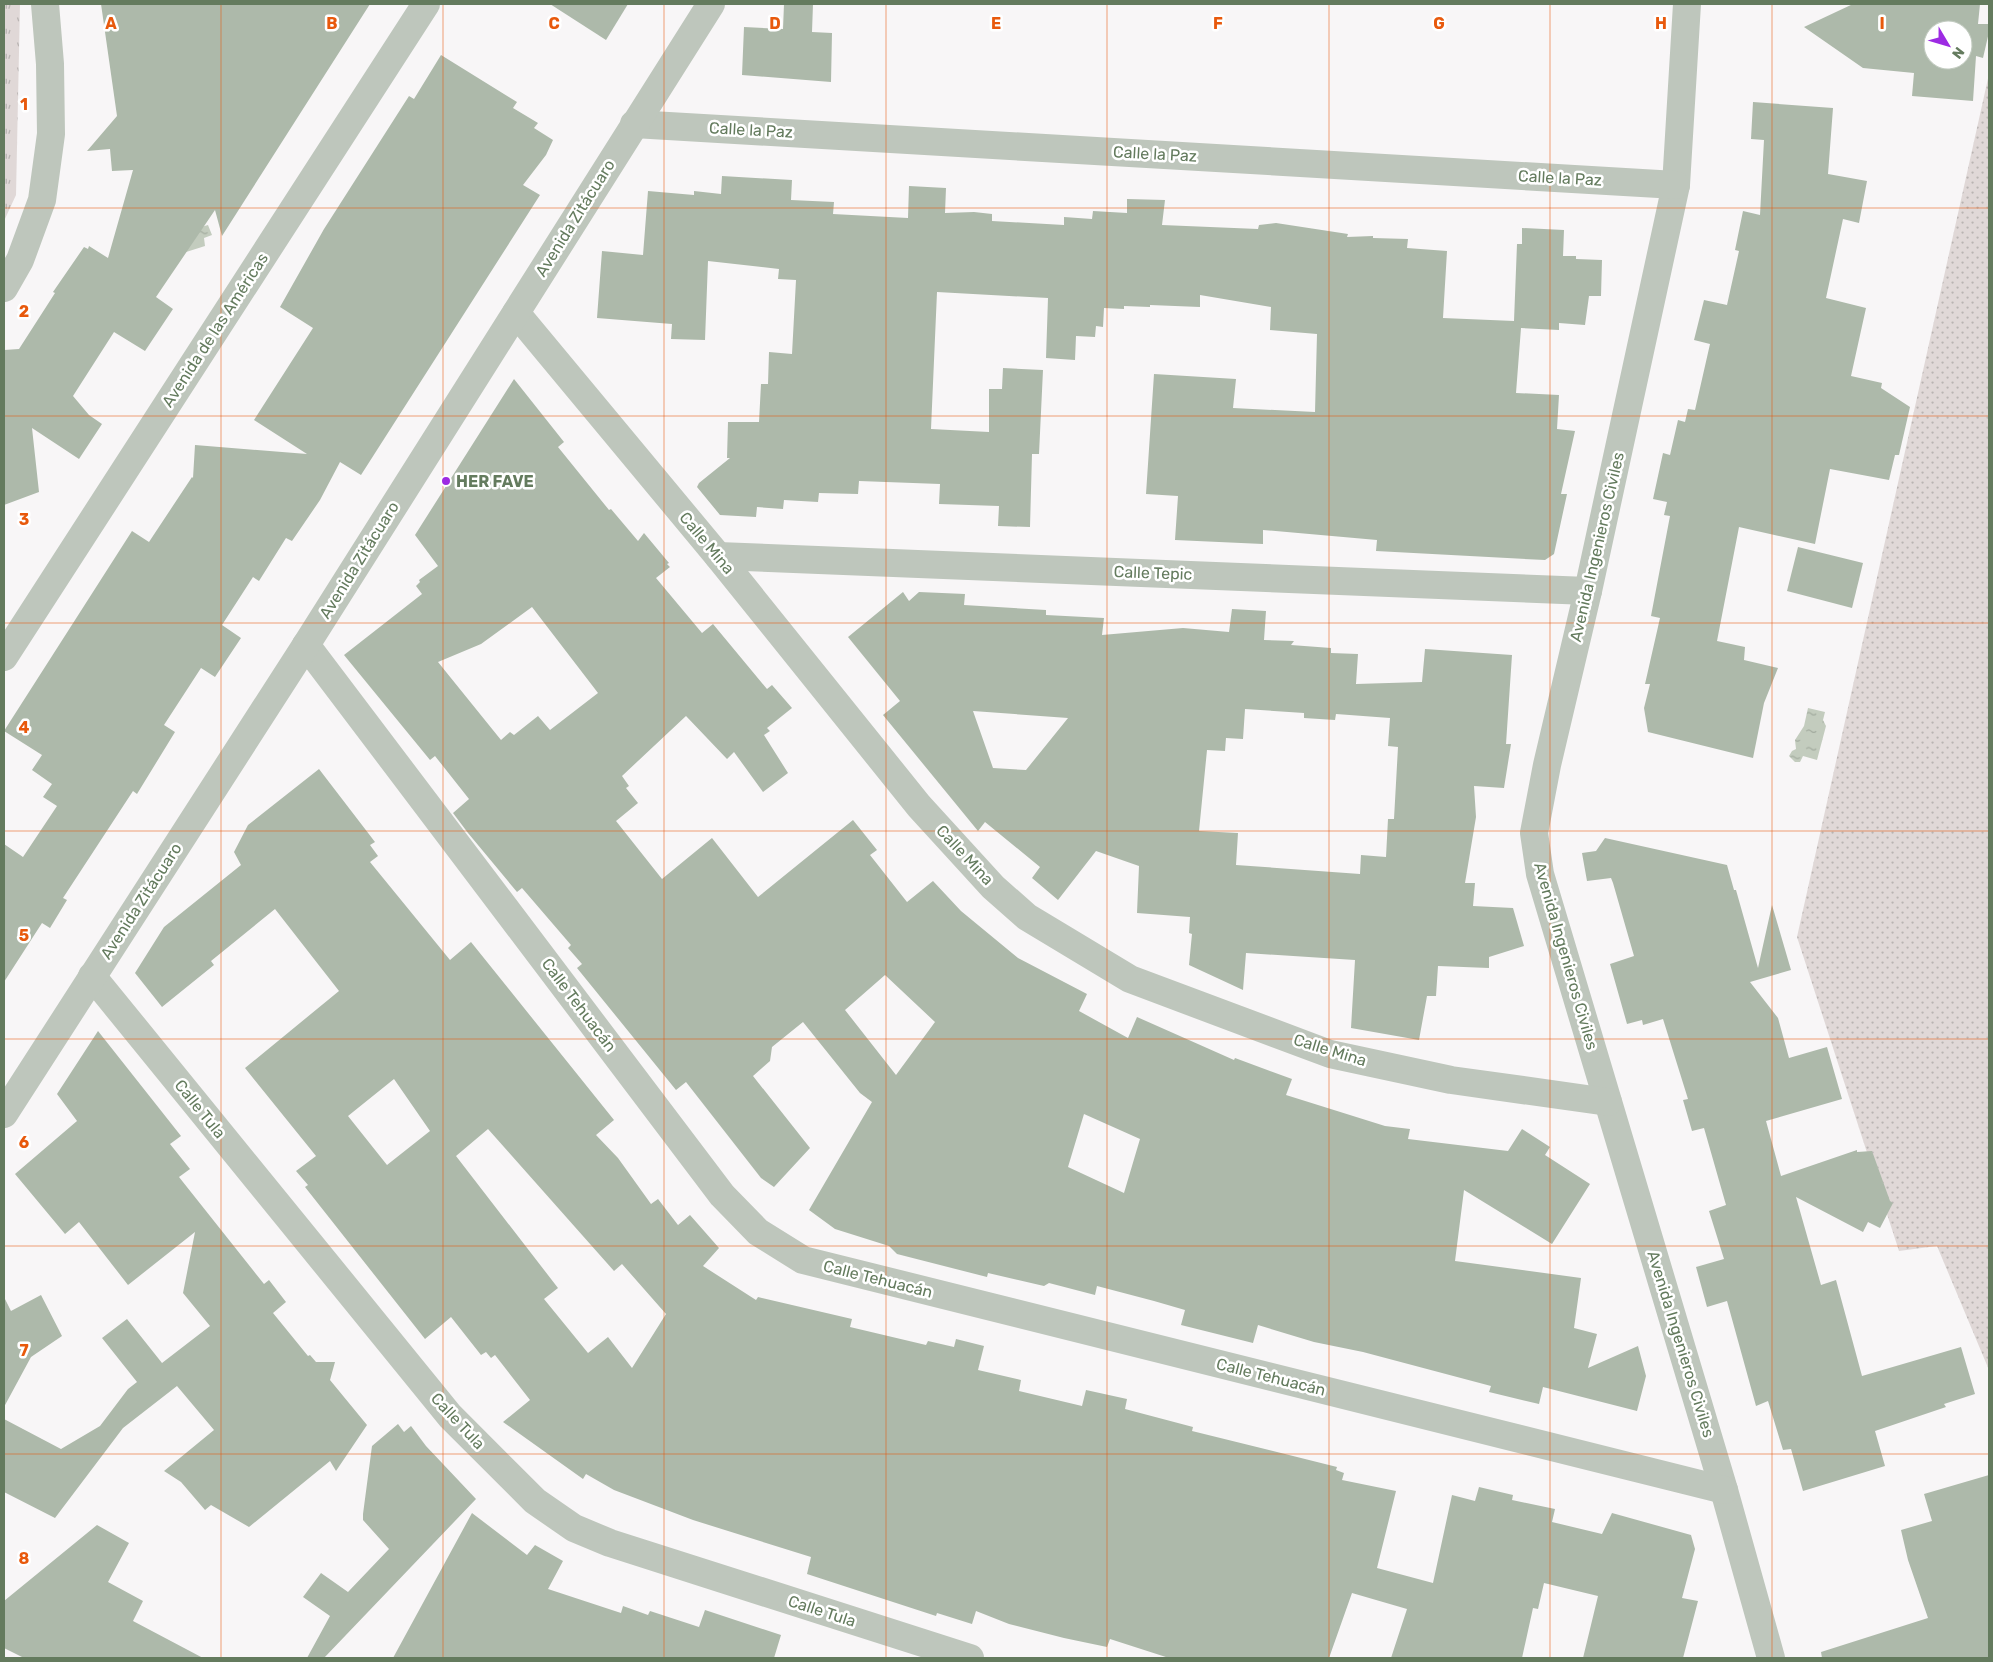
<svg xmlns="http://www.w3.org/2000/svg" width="1993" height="1662" font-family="Rubik,sans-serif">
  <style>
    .grass { fill: url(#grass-dots) }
    .park { fill: url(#park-tufts) }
    .water { fill: url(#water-ripples) }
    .building { fill: #adb9aa; fill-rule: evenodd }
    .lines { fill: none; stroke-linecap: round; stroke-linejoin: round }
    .minor { stroke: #bec6bc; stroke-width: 28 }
    .tertiary { stroke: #bec6bc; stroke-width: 28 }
    .grid { fill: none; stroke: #e8590c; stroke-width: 1; stroke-opacity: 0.55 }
    .poi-dot { fill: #9d2be3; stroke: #fff; stroke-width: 2 }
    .labels { text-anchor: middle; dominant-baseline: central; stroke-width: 5; stroke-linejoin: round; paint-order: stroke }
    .street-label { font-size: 16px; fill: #647b5e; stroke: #fff }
    .poi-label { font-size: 16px; font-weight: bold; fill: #647b5e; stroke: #fff; text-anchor: start }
    .grid-label { font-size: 16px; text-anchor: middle; font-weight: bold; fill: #e8590c; stroke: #fff; stroke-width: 5; stroke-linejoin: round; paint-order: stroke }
  </style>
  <defs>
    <pattern id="grass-dots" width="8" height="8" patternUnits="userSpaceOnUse" patternTransform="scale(1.25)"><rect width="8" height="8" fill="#e0d8d7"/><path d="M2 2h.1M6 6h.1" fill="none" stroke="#b9b4b2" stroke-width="1.8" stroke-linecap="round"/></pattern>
    <pattern id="park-tufts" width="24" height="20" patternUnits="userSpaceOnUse" patternTransform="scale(1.25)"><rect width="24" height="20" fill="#e0d8d7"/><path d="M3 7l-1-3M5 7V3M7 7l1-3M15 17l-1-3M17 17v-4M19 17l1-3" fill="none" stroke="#b9b4b2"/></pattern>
    <pattern id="water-ripples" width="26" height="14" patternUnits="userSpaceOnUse" patternTransform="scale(1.25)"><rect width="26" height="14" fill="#c3ccbe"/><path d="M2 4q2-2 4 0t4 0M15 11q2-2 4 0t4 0" fill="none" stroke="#a2ab9e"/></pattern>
  </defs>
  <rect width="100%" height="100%" fill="#f8f6f7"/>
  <!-- grass -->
  <path class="grass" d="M 1989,74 L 1989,1370 L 1937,1246 L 1899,1251 L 1797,937 Z"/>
  <!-- park -->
  <path class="park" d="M 4,4 L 20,4 L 16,195 L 4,221 Z"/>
  <!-- water -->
  <g class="water">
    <path d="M 208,225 L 212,235 L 204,238 L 205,246 L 183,253 L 201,227 Z"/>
    <path d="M 1808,708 L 1825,712 L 1823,720 L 1826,726 L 1817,760 L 1803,756 L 1800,762 L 1795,762 L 1789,756 L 1792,751 L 1796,749 L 1795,740 L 1804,726 Z"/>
  </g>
  <!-- building -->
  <g class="building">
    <path d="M 101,4 L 370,4 L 222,236 L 215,210 L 156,297 L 173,309 L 145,351 L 114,332 L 73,396 L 89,415 L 102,424 L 79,459 L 32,428 L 39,492 L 4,505 L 4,350 L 19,349 L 55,293 L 53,292 L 84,247 L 88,249 L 89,246 L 108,258 L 133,170 L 112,171 L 110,149 L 87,151 L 117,116 Z"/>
    <path d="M 550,4 L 628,4 L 606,40 Z"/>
    <path d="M 784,4 L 813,4 L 812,32 L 832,33 L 831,82 L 742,75 L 744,27 L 783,29 Z"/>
    <path d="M 1853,4 L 1980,4 L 1978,24 L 1989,24 L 1989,32 L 1983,58 L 1976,56 L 1973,101 L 1912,96 L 1914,73 L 1863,68 L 1804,27 ZM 1933,30 L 1963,30 L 1963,60 L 1933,60 Z"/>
    <path d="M 441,55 L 517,102 L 513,108 L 538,123 L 534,128 L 553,140 L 546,155 L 523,185 L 540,195 L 361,475 L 340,462 L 320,500 L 292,541 L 286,538 L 259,581 L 253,577 L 222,625 L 241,638 L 215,677 L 201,668 L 164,725 L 175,732 L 137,794 L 133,791 L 63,898 L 67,900 L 50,928 L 42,923 L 4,982 L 4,844 L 23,857 L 57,806 L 43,797 L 52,784 L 32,770 L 42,755 L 4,731 L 132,531 L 149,542 L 192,477 L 193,478 L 195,445 L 307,454 L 254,420 L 313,328 L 280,307 L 324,229 L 409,96 L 414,99 Z"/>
    <path d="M 1753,102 L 1833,108 L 1828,174 L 1867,181 L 1859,223 L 1843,219 L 1826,298 L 1866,308 L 1851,376 L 1882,383 L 1881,388 L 1910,407 L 1899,455 L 1895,455 L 1889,480 L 1830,469 L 1815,544 L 1739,527 L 1717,641 L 1745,647 L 1744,660 L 1778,668 L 1764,703 L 1753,758 L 1648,732 L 1644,708 L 1650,684 L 1645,684 L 1660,618 L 1651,616 L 1670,516 L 1664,515 L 1667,502 L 1653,499 L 1663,453 L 1670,455 L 1678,420 L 1685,422 L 1688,409 L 1695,410 L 1710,344 L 1694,340 L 1704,300 L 1727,305 L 1739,251 L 1735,250 L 1743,211 L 1760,215 L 1764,140 L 1751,139 Z"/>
    <path d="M 722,176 L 792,180 L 791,200 L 834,202 L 833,214 L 908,218 L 909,186 L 946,188 L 945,213 L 974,212 L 992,214 L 992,221 L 1064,225 L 1064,217 L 1092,219 L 1093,211 L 1127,213 L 1127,199 L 1165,200 L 1162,225 L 1258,229 L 1259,225 L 1276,223 L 1348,234 L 1347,237 L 1373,236 L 1373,238 L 1408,239 L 1407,248 L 1447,251 L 1443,318 L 1514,321 L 1517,244 L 1522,244 L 1522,228 L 1564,230 L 1563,256 L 1576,256 L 1576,259 L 1602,260 L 1601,296 L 1589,296 L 1585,325 L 1559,323 L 1559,330 L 1521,328 L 1516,393 L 1559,395 L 1557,429 L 1575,431 L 1561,494 L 1567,494 L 1554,554 L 1545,560 L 1376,551 L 1377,540 L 1263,530 L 1263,544 L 1175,540 L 1178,496 L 1146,494 L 1154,374 L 1236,379 L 1233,408 L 1315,412 L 1317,334 L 1270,330 L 1271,307 L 1200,295 L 1200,307 L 1150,305 L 1150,307 L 1124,306 L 1124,309 L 1104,308 L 1103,327 L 1096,326 L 1095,337 L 1076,336 L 1075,360 L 1046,358 L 1048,298 L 937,292 L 931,429 L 989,432 L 989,389 L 1002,389 L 1003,368 L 1043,370 L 1039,454 L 1032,454 L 1030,527 L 998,526 L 999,506 L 939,504 L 940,484 L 859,481 L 858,494 L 819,493 L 818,502 L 784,500 L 783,509 L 757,507 L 756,517 L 720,515 L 697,487 L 699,483 L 730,458 L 727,458 L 728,422 L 759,422 L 761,384 L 768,384 L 769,352 L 792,354 L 796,280 L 778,279 L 779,269 L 708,261 L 705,340 L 671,339 L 672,324 L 597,318 L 602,251 L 643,255 L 648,191 L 694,195 L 694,191 L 721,194 Z"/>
    <path d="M 514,379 L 564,442 L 558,447 L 609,510 L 611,509 L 638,541 L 644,533 L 669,563 L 667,564 L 670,567 L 656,578 L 702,633 L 713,624 L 767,689 L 772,685 L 792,708 L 767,728 L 770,731 L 764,735 L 788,773 L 763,792 L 734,752 L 727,759 L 686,716 L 622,776 L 629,786 L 626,788 L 638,803 L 616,821 L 662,879 L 712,838 L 758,897 L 853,820 L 877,850 L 870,855 L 907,902 L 933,881 L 961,911 L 1018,958 L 1087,994 L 1079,1011 L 1128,1038 L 1137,1017 L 1234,1060 L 1235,1058 L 1292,1079 L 1286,1095 L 1385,1126 L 1410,1129 L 1408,1139 L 1508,1151 L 1522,1129 L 1550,1147 L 1545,1155 L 1590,1184 L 1552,1244 L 1464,1190 L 1455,1261 L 1581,1278 L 1574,1328 L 1597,1334 L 1588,1368 L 1638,1346 L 1646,1376 L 1637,1411 L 1543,1387 L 1539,1404 L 1489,1392 L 1491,1386 L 1363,1352 L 1314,1342 L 1258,1325 L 1253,1343 L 1181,1325 L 1185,1310 L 1154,1301 L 1097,1286 L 1095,1295 L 1049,1283 L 1044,1286 L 988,1273 L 987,1277 L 897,1254 L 889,1246 L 835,1229 L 809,1210 L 872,1102 L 860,1093 L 803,1022 L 772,1047 L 770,1061 L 753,1076 L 810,1148 L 774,1187 L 761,1178 L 686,1082 L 676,1090 L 577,968 L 582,964 L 568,948 L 571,945 L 522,888 L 517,892 L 468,833 L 453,813 L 469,799 L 435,756 L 430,760 L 344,655 L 422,594 L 416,586 L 420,582 L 419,580 L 438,566 L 415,535 ZM 532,607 L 598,693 L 550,730 L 538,716 L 514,735 L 510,732 L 501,740 L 438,662 L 481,644 ZM 885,975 L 935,1022 L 896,1075 L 845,1010 ZM 1084,1114 L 1140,1139 L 1124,1193 L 1068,1167 Z"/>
    <path d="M 1798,547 L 1863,563 L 1852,608 L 1787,591 Z"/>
    <path d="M 903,592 L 909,601 L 919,592 L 965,594 L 964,605 L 1046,610 L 1046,615 L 1104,618 L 1102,635 L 1183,628 L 1229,632 L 1232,609 L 1266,611 L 1264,640 L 1294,641 L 1291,645 L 1331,648 L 1331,653 L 1358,654 L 1356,684 L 1422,682 L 1425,649 L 1512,655 L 1506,744 L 1511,744 L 1504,788 L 1474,786 L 1476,817 L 1465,883 L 1475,883 L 1473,906 L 1513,908 L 1524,946 L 1489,957 L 1489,968 L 1438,966 L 1436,996 L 1427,996 L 1419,1040 L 1351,1028 L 1355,960 L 1246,953 L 1243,990 L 1189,965 L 1192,934 L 1189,933 L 1190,917 L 1137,913 L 1139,866 L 1096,851 L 1058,900 L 1032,878 L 1040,867 L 985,822 L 978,831 L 883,715 L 900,701 L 848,637 ZM 1245,709 L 1304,713 L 1304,718 L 1335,720 L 1336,714 L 1390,718 L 1388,746 L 1398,747 L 1394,819 L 1388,819 L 1386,857 L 1361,855 L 1360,874 L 1236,865 L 1238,833 L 1199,831 L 1207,750 L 1225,751 L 1226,738 L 1243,739 ZM 973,711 L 1068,718 L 1026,770 L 993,768 Z"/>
    <path d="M 319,769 L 375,842 L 370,845 L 378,856 L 370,862 L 450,960 L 471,942 L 614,1120 L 596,1135 L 618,1158 L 651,1204 L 658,1199 L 678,1225 L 690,1215 L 719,1248 L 703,1266 L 756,1300 L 758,1297 L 852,1319 L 850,1327 L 926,1345 L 928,1341 L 954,1347 L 956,1339 L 984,1346 L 978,1370 L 1021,1380 L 1019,1391 L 1082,1406 L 1086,1390 L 1127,1399 L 1125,1409 L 1193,1427 L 1192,1431 L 1337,1467 L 1336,1470 L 1344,1473 L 1342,1480 L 1396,1491 L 1377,1568 L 1433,1583 L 1452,1495 L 1475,1501 L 1479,1487 L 1513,1495 L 1512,1500 L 1555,1509 L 1552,1522 L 1602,1534 L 1612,1513 L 1691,1535 L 1695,1549 L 1682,1598 L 1698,1601 L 1683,1658 L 1583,1658 L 1598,1596 L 1544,1583 L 1538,1609 L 1533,1608 L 1522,1658 L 1391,1658 L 1407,1609 L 1352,1593 L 1329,1658 L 1169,1658 L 1110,1639 L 1107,1647 L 1064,1638 L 1009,1624 L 976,1611 L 972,1624 L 937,1613 L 936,1616 L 807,1574 L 811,1557 L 693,1520 L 614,1490 L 586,1474 L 583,1479 L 503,1422 L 530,1400 L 495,1355 L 491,1358 L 486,1352 L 481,1355 L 451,1317 L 425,1339 L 305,1187 L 308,1185 L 296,1171 L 316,1156 L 245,1068 L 339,991 L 275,909 L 211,961 L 214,965 L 162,1007 L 135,973 L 164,927 L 241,865 L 234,852 L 248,825 ZM 394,1079 L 430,1131 L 387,1165 L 348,1116 ZM 488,1129 L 614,1271 L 622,1264 L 666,1314 L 632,1368 L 608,1337 L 588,1353 L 544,1299 L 558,1288 L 456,1156 Z"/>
    <path d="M 1605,838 L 1727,865 L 1734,890 L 1736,890 L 1758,968 L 1772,905 L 1791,970 L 1750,982 L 1778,1018 L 1789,1058 L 1827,1047 L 1842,1099 L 1766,1121 L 1781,1176 L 1857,1150 L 1857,1152 L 1872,1151 L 1890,1201 L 1893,1203 L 1880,1228 L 1868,1222 L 1863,1232 L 1796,1197 L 1821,1285 L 1836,1280 L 1862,1376 L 1961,1347 L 1975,1394 L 1944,1404 L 1946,1407 L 1875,1431 L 1885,1466 L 1803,1491 L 1791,1449 L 1783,1450 L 1768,1401 L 1756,1406 L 1727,1301 L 1707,1307 L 1696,1267 L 1724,1259 L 1709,1211 L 1726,1205 L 1704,1128 L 1692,1131 L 1683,1100 L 1688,1099 L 1663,1019 L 1643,1025 L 1642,1020 L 1627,1024 L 1610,964 L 1634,956 L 1613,883 L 1611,878 L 1587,881 L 1582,853 L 1596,851 Z"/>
    <path d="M 98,1031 L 181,1136 L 170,1144 L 190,1169 L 179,1177 L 264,1284 L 269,1280 L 286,1302 L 273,1313 L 308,1356 L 310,1355 L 316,1362 L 335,1362 L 330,1380 L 367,1425 L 336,1471 L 330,1461 L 249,1527 L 211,1505 L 205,1510 L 181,1482 L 164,1471 L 214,1430 L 177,1386 L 123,1428 L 55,1518 L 4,1492 L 4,1419 L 61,1449 L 100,1426 L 128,1389 L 137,1382 L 102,1338 L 127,1319 L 162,1363 L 210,1326 L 183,1293 L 195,1232 L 128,1285 L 79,1222 L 65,1234 L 15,1174 L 77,1121 L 57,1094 Z"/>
    <path d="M 41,1295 L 62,1336 L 31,1357 L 4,1407 L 4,1297 L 11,1311 Z"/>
    <path d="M 398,1424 L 404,1432 L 411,1426 L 426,1446 L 476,1499 L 324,1658 L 307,1658 L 330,1616 L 303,1597 L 321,1573 L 348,1592 L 389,1549 L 363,1520 L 363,1514 L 372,1446 Z"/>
    <path d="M 1989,1475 L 1989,1658 L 1822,1658 L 1821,1652 L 1928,1618 L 1908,1560 L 1901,1530 L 1932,1521 L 1924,1494 Z"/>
    <path d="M 472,1513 L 527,1555 L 535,1545 L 563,1561 L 548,1589 L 621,1613 L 623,1606 L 648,1615 L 650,1611 L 699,1627 L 705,1610 L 781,1635 L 774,1658 L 393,1658 Z"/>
    <path d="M 97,1525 L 129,1543 L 108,1582 L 143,1601 L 133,1621 L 203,1658 L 24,1658 L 4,1648 L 4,1601 Z"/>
  </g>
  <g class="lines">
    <!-- minor -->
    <g class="minor">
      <path d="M 1687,4 L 1676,185 L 1588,591 L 1547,765 L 1534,833 L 1540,874 L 1724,1490 L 1771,1658"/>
      <path d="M 634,124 L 1676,185"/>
      <path d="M 4,288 L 20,260 L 42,200 L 51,134 L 50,64 L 45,4"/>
      <path d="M 516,313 L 718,556 L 919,806 L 993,887 L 1027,917 L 1130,979 L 1330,1054 L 1451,1080 L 1608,1102"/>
      <path d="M 718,556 L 1588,591"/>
      <path d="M 306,645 L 722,1195 L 758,1232 L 803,1260 L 1724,1490"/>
      <path d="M 4,657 L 426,4"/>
      <path d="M 92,976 L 450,1416 L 535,1501 L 574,1528 L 610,1543 L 970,1658"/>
    </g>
    <!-- tertiary -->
    <path class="tertiary" d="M 4,1114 L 306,645 L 711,4"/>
  </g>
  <!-- grid -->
  <path class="grid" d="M 221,4 L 221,1658M 443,4 L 443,1658M 664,4 L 664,1658M 886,4 L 886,1658M 1107,4 L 1107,1658M 1329,4 L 1329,1658M 1550,4 L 1550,1658M 1772,4 L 1772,1658M 4,208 L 1989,208M 4,416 L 1989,416M 4,623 L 1989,623M 4,831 L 1989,831M 4,1039 L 1989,1039M 4,1246 L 1989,1246M 4,1454 L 1989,1454"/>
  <!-- markers -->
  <circle class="poi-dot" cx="446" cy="481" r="5"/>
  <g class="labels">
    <!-- street labels -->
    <g class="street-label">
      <text transform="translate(751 130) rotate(3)">Calle la Paz</text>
      <text transform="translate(1155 154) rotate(3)">Calle la Paz</text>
      <text transform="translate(1560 178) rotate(3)">Calle la Paz</text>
      <text transform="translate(575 218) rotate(-58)">Avenida Zitácuaro</text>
      <text transform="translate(215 330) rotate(-57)">Avenida de las Américas</text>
      <text transform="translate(707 543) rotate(50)">Calle Mina</text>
      <text transform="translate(1597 547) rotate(-77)">Avenida Ingenieros Civiles</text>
      <text transform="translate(359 560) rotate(-58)">Avenida Zitácuaro</text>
      <text transform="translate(1153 573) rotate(2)">Calle Tepic</text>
      <text transform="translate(965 855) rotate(47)">Calle Mina</text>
      <text transform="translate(141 901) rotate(-57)">Avenida Zitácuaro</text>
      <text transform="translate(1566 956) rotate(74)">Avenida Ingenieros Civiles</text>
      <text transform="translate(579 1005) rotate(53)">Calle Tehuacán</text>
      <text transform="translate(1330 1050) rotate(17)">Calle Mina</text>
      <text transform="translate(200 1109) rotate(51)">Calle Tula</text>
      <text transform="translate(878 1279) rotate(14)">Calle Tehuacán</text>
      <text transform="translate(1681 1344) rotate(73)">Avenida Ingenieros Civiles</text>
      <text transform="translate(1271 1377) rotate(14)">Calle Tehuacán</text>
      <text transform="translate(458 1421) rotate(47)">Calle Tula</text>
      <text transform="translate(822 1611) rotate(18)">Calle Tula</text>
    </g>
    <!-- poi labels -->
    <g class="poi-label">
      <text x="456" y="481">HER FAVE</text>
    </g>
  </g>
  <g class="grid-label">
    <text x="111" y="29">A</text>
    <text x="332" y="29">B</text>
    <text x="554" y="29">C</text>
    <text x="775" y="29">D</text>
    <text x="996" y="29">E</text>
    <text x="1218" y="29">F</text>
    <text x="1439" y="29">G</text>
    <text x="1661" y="29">H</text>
    <text x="1882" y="29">I</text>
    <text x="24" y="110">1</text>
    <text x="24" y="317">2</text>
    <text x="24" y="525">3</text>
    <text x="24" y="733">4</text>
    <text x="24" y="941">5</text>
    <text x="24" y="1148">6</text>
    <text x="24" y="1356">7</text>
    <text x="24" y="1564">8</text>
  </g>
  <!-- border -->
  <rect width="1993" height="1662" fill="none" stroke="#647b5e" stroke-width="10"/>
  <!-- north arrow -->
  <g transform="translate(1948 45) rotate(128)"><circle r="24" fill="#ffffff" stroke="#c1cabf"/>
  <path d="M0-4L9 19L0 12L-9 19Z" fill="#9d2be3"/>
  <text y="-8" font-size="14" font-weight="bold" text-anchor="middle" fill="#647b5e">N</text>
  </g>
</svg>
